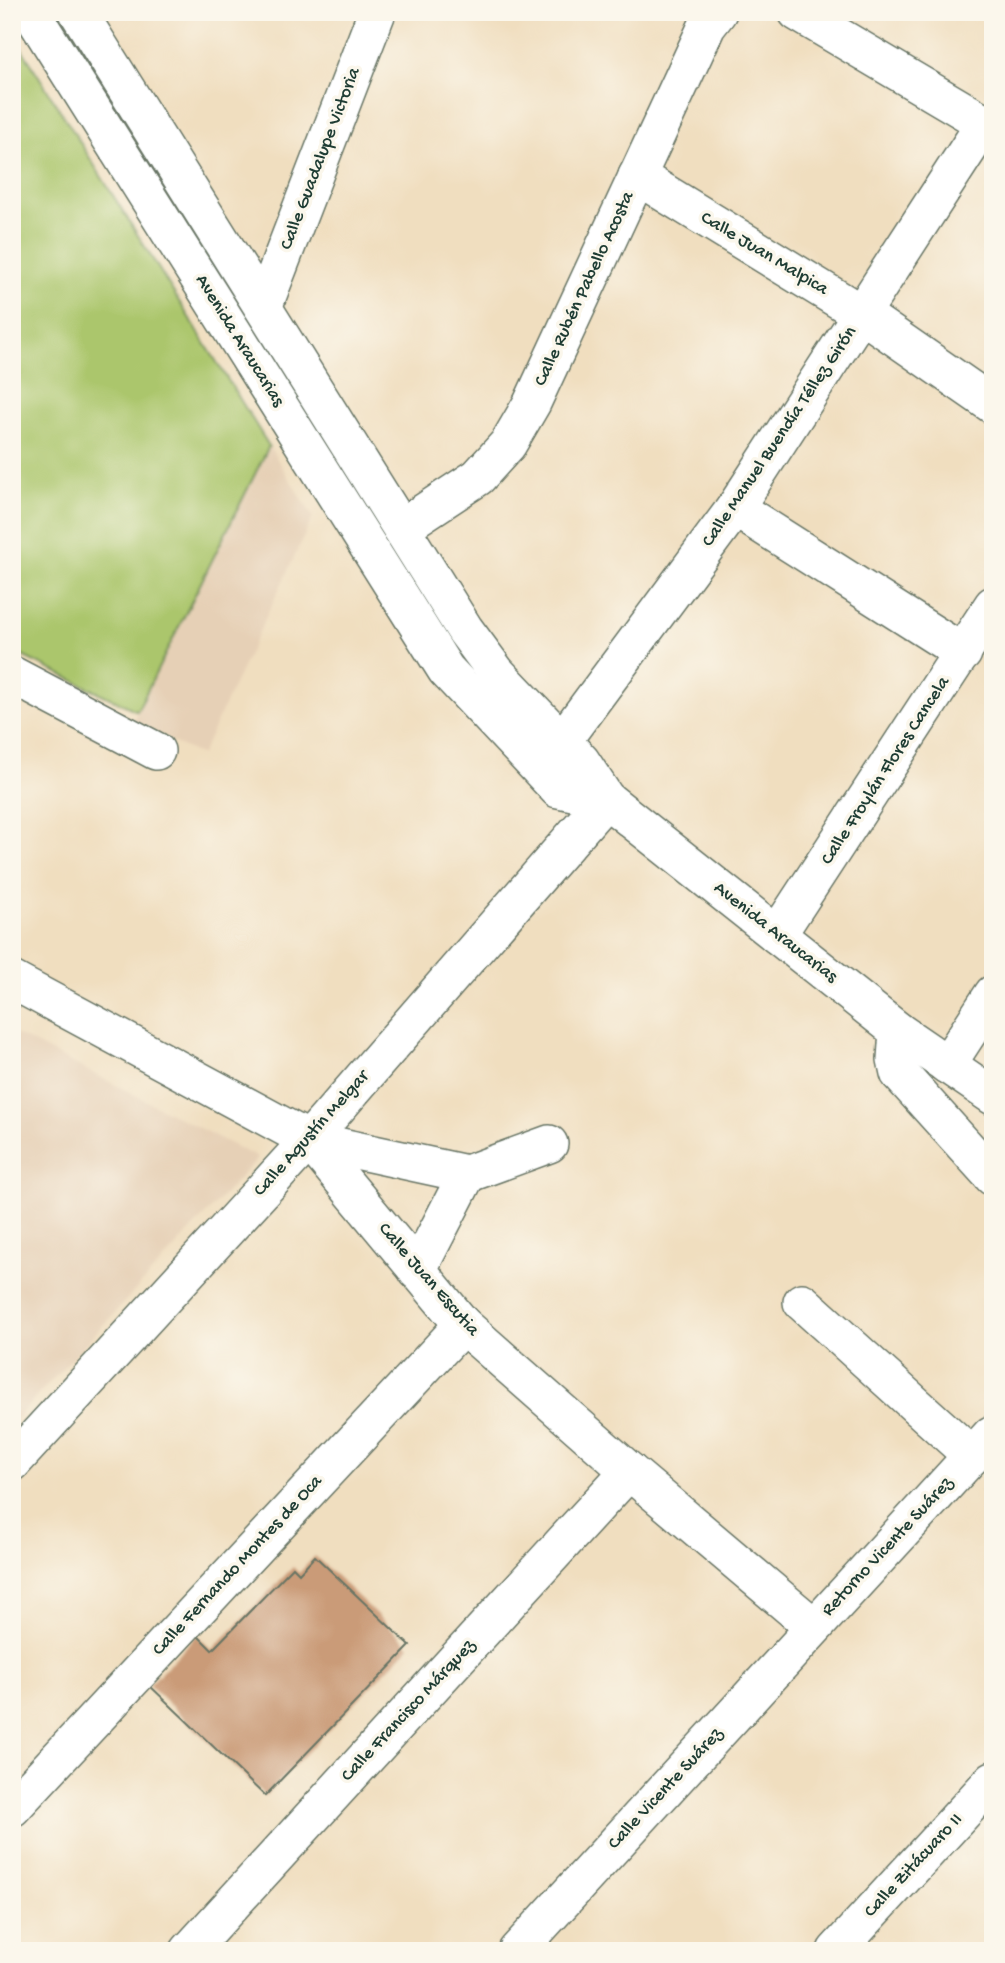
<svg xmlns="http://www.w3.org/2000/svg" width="1005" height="1963" font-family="'Gochi Hand',sans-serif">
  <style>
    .built { fill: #e6d0b6 }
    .green { fill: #abc66c; stroke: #658250; stroke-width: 2 }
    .building { fill: #ca9b78 }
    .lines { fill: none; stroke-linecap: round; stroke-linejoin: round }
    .minor-casing { stroke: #687565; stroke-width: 40 }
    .minor { stroke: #fff; stroke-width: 37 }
    .labels { text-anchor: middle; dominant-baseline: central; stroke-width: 7; stroke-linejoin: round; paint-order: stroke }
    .street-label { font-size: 19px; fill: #1f3d34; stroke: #fbf7ec }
  </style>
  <rect width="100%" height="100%" fill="#fbf7ec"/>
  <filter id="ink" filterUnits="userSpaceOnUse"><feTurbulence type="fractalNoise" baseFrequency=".0143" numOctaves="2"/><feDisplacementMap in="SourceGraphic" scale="14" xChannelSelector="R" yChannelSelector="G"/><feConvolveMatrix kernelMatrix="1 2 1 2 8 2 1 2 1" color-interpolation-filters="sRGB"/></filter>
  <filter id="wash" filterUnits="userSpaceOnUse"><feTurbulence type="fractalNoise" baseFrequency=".00686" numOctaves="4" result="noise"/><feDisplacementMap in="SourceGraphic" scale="28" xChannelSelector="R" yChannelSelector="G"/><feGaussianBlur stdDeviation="1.57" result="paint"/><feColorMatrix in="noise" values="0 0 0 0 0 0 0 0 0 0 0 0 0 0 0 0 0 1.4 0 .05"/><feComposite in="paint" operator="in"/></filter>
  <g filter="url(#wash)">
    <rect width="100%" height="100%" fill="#f0debf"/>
    <!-- built -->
    <g class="built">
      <path d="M 269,446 L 313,517 L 201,755 L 132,723 Z"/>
      <path d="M 12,1032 L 258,1158 L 12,1423 Z"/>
    </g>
    <!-- green -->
    <path class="green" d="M 12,33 L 269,446 L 137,711 L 12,651 Z"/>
    <g id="blocks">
      <!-- building -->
      <path class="building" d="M 315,1556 L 410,1646 L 265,1796 L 149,1685 L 197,1635 L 212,1650 L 293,1567 L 299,1573 Z"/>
    </g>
  </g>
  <g filter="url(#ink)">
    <use href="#blocks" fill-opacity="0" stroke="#687565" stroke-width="2"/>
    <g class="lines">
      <defs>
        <g id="minor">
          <path d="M 31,12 L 446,670 L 558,789 L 606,799"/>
          <path d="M 78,12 L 465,630 L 496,672 L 581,761 L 606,799 L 898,1031 L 993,1096"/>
          <path d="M 797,12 L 993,128"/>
          <path d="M 637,176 L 862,314 L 993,405"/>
          <path d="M 264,305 L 377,12"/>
          <path d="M 735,508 L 963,653"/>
          <path d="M 402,527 L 478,477 L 508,444 L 532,403 L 707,26 L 718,12"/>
          <path d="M 12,675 L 156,751"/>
          <path d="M 562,741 L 735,508 L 985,123"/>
          <path d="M 777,935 L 993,605"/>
          <path d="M 12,980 L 309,1140 L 463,1325 L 629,1471 L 814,1627"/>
          <path d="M 898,1031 L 896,1059 L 899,1073 L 993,1177"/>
          <path d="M 947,1065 L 993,994"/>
          <path d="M 309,1140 L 467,1174 L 549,1144"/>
          <path d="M 417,1271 L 467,1174"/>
          <path d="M 802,1302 L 972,1456"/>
          <path d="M 12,1463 L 309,1140 L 606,799"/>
          <path d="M 12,1808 L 463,1325"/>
          <path d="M 189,1951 L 629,1471"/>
          <path d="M 517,1951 L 991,1435 L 993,1437"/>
          <path d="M 836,1951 L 993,1780"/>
        </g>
      </defs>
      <!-- minor casing -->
      <use href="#minor" class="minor-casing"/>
      <!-- minor -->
      <use href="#minor" class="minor"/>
    </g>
  </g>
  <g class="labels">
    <!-- street labels -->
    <g class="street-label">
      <text transform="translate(321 159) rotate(-69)">Calle Guadalupe Victoria</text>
      <text transform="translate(764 254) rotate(31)">Calle Juan Malpica</text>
      <text transform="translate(585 289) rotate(-65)">Calle Rubén Pabello Acosta</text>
      <text transform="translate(239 341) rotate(58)">Avenida Araucarias</text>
      <text transform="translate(780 437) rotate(-56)">Calle Manuel Buendía Téllez Girón</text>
      <text transform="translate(886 771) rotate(-57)">Calle Froylán Flores Cancela</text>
      <text transform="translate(775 933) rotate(38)">Avenida Araucarias</text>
      <text transform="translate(312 1134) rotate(-48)">Calle Agustín Melgar</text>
      <text transform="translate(428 1280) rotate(49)">Calle Juan Escutia</text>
      <text transform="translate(888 1547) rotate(-47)">Retorno Vicente Suárez</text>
      <text transform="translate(238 1566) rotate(-47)">Calle Fernando Montes de Oca</text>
      <text transform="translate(409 1711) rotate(-47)">Calle Francisco Márquez</text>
      <text transform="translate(666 1789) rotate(-47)">Calle Vicente Suárez</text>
      <text transform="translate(914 1866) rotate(-47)">Calle Zitácuaro II</text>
    </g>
  </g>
  <!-- margin -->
  <rect width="1005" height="1963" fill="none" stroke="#fbf7ec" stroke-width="42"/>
</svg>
